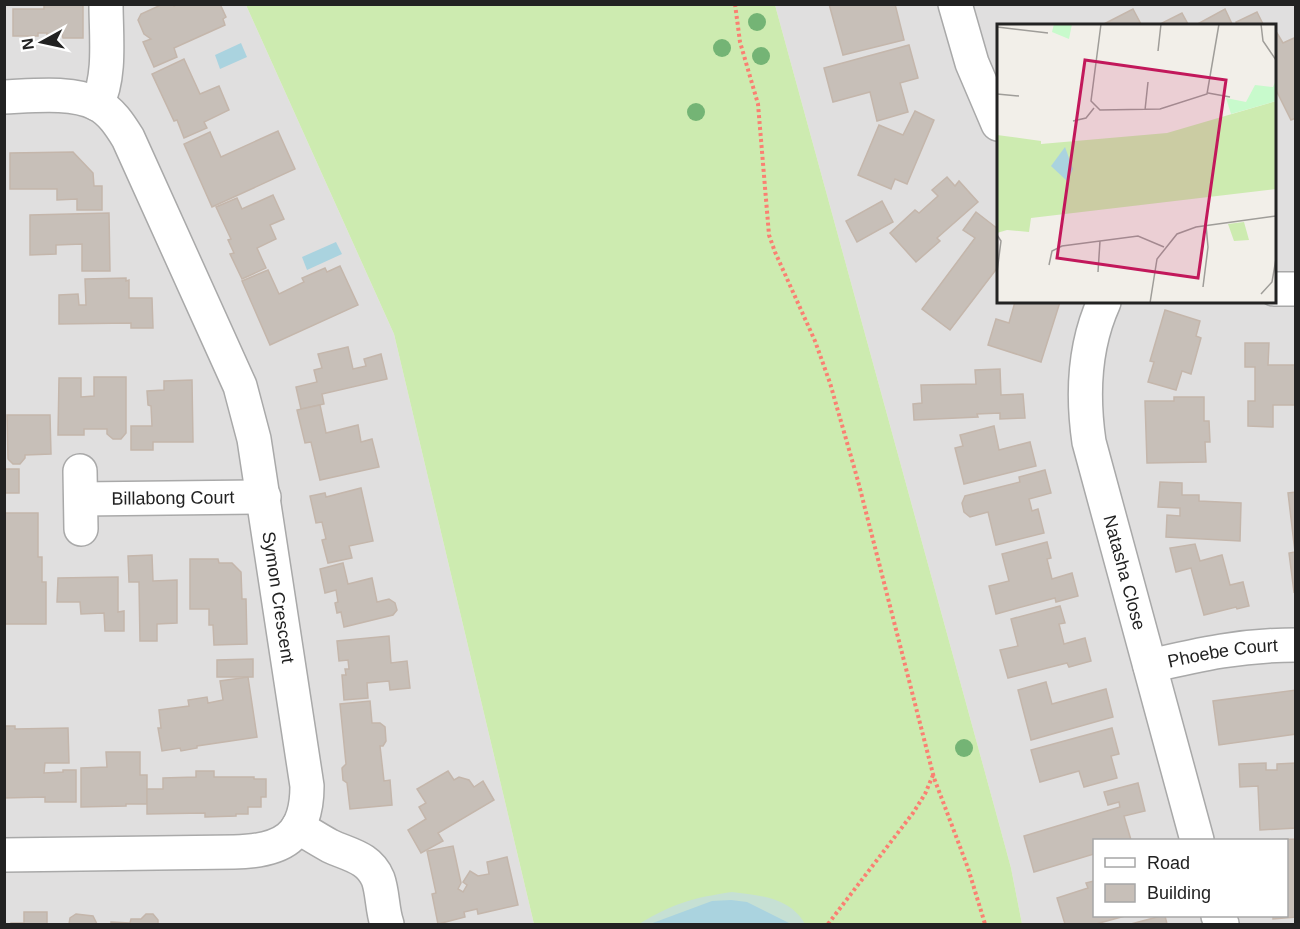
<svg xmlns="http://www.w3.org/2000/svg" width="1300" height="929" font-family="Arial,sans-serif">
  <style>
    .residential { fill: #e0dfdf; fill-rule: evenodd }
    .grass { fill: #cdebb0 }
    .wetland { fill: #c6e0d4 }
    .water { fill: #aad3df }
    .building { fill: #c7bfb8; stroke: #c4b6ab; stroke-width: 1.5 }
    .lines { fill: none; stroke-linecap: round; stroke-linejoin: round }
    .minor-casing { stroke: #a9a9a9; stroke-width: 36 }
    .path { stroke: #fa8072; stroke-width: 4; stroke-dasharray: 3 3; stroke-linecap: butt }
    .minor { stroke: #fff; stroke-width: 33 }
    .tree { fill: #74b475 }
    .labels { text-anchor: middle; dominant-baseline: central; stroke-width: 6; stroke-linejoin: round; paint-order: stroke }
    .street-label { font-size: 18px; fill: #222; stroke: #fff }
    .inset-road { fill: none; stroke: #9f9d99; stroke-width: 1.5 }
    .view { fill: #c2185b; fill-opacity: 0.15; stroke: #c2185b; stroke-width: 3 }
    .inset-edge { fill: none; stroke: #222; stroke-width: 3 }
  </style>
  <rect width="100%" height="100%" fill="#f2efe9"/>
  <!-- residential -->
  <g class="residential">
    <path d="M 5,5 L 246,5 L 394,334 L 534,924 L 5,924 Z"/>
    <path d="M 775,5 L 1295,5 L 1295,924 L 1022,924 L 1011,868 L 998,820 ZM 998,26 L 1274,26 L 1274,302 L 998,302 ZM 1094,840 L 1286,840 L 1286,916 L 1094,916 Z"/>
  </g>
  <!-- grass -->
  <path class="grass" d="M 246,5 L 775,5 L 998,820 L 1011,868 L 1022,924 L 534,924 L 394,334 Z"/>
  <!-- wetland -->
  <path class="wetland" d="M 732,892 C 759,895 791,898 805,924 L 639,924 C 674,903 692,898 732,892 Z"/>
  <!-- water -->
  <g class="water">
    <path d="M 241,43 L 247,57 L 220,69 L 215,55 Z"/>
    <path d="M 336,242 L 342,254 L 307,270 L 302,257 Z"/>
    <path d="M 731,900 L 747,902 L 791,924 L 650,924 L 712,901 Z"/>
  </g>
  <!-- building -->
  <g class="building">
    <path d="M 44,4 L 83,4 L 83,38 L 63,38 L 62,34 L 47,36 L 47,33 L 38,33 L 38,36 L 13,36 L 13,9 L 44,9 Z"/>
    <path d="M 163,4 L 173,4 L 174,6 L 178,4 L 220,4 L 226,17 L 223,19 L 225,25 L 174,48 L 177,57 L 154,67 L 143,42 L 151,39 L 144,34 L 138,20 L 141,14 Z"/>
    <path d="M 829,4 L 895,4 L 904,40 L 843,55 Z"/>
    <path d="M 1133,9 L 1142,26 L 1100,26 Z"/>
    <path d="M 1225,9 L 1233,26 L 1194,26 Z"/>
    <path d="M 1257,12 L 1264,26 L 1238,26 L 1236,22 Z"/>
    <path d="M 1182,13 L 1189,26 L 1161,26 L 1160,24 Z"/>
    <path d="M 1277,33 L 1283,43 L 1294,38 L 1296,41 L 1296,118 L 1291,120 L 1274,86 L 1274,34 Z"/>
    <path d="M 909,45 L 918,78 L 900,83 L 908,112 L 877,121 L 870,92 L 833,102 L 824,68 Z"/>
    <path d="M 184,59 L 200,94 L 219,86 L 229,110 L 204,122 L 207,128 L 184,138 L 177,120 L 174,121 L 152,74 Z"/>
    <path d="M 915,111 L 934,120 L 907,184 L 895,179 L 891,189 L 858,175 L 879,125 L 903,135 Z"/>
    <path d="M 278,131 L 295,169 L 212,207 L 184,144 L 210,132 L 221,157 Z"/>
    <path d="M 73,152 L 93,173 L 94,186 L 102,186 L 102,210 L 77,210 L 77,199 L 57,200 L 57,189 L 10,189 L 10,153 Z"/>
    <path d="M 947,177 L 955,186 L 959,181 L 978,202 L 937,238 L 940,241 L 916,262 L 890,233 L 915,210 L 919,213 L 938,196 L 932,190 Z"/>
    <path d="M 273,195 L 284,219 L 270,225 L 276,239 L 257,248 L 266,268 L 242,279 L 230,254 L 234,253 L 228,240 L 231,239 L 216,207 L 237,198 L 242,209 Z"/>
    <path d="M 882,201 L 893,222 L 857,242 L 846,221 Z"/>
    <path d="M 976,212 L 998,229 L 998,267 L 950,330 L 922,309 L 975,238 L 963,230 Z"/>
    <path d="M 109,213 L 110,271 L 82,271 L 82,244 L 56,245 L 56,254 L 30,255 L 30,215 Z"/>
    <path d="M 340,266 L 358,305 L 270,345 L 242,281 L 268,270 L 279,294 L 304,282 L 302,278 L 325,268 L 327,272 Z"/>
    <path d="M 126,278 L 126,281 L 129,280 L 129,298 L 152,298 L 153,328 L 131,328 L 131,323 L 59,324 L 59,295 L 78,294 L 79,305 L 86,305 L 85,279 Z"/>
    <path d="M 1015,302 L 1060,302 L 1041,362 L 988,345 L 996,319 L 1009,323 Z"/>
    <path d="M 1165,310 L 1200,321 L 1196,336 L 1201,338 L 1191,374 L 1182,371 L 1176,390 L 1148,382 L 1154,362 L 1150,361 Z"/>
    <path d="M 1245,343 L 1269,343 L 1268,365 L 1296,365 L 1296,405 L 1273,405 L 1273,427 L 1248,426 L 1248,401 L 1255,401 L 1255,367 L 1245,367 Z"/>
    <path d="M 348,347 L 353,369 L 366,366 L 364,359 L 381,354 L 387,379 L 322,394 L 324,404 L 301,409 L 296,387 L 317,382 L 314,370 L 322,368 L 318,354 Z"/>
    <path d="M 1000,369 L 1001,395 L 1023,394 L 1025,418 L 1000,419 L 1000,413 L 977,414 L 978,417 L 914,420 L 913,404 L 922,403 L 921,385 L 976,384 L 975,370 Z"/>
    <path d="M 94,377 L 126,377 L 126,433 L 121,439 L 113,439 L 107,434 L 107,429 L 84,429 L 84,435 L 58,435 L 59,378 L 81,378 L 81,397 L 94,396 Z"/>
    <path d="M 192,380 L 193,442 L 153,442 L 153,450 L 131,450 L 131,426 L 152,426 L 151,406 L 148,405 L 147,391 L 164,390 L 164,381 Z"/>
    <path d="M 1174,397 L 1204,397 L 1204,421 L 1209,421 L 1210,442 L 1205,442 L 1206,462 L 1147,463 L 1145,401 L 1174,401 Z"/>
    <path d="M 320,405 L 326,433 L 358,425 L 361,442 L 372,439 L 379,467 L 320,480 L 311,442 L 305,443 L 297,410 Z"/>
    <path d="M 7,415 L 50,415 L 51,454 L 25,455 L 25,458 L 20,464 L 13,464 L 8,459 Z"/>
    <path d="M 994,426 L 999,450 L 1030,442 L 1036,466 L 964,484 L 955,448 L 963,446 L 960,435 Z"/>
    <rect x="4" y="469" width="15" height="24"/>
    <path d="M 1045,470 L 1051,493 L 1029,499 L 1032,511 L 1038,509 L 1044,533 L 996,545 L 988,512 L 970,517 L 964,512 L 962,503 L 965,496 L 1020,482 L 1019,477 Z"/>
    <path d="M 1160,482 L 1182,483 L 1182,495 L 1199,495 L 1199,501 L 1241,503 L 1240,541 L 1166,537 L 1167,515 L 1180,516 L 1180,508 L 1158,507 Z"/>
    <path d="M 361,488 L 373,541 L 349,546 L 352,558 L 328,563 L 322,540 L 326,539 L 322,522 L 316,523 L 310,496 L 325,493 L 326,497 Z"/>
    <path d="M 1296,492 L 1296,591 L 1294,592 L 1289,553 L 1295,552 L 1288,493 Z"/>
    <path d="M 4,513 L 38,513 L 38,557 L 42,557 L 42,582 L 46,582 L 46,624 L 4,624 Z"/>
    <path d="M 1047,542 L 1051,558 L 1047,559 L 1052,579 L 1072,573 L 1078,596 L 1056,602 L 1055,598 L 996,614 L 989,586 L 1009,581 L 1002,554 Z"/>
    <path d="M 1195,544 L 1200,561 L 1222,555 L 1230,585 L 1243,582 L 1249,606 L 1237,609 L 1236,607 L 1204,615 L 1191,568 L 1176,572 L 1170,548 Z"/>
    <path d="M 152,555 L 153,581 L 177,580 L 177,623 L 157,624 L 157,641 L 140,641 L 139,582 L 129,582 L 128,556 Z"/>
    <path d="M 190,559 L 218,559 L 219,563 L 232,563 L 241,572 L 242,599 L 246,599 L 247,644 L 214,645 L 213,625 L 209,625 L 209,609 L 190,609 Z"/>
    <path d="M 343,563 L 348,584 L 372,578 L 377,602 L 389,599 L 395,603 L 397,610 L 393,615 L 344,627 L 341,612 L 337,613 L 335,603 L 338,602 L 336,590 L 325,593 L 320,569 Z"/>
    <path d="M 118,577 L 118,612 L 124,611 L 124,631 L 105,631 L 104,613 L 81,614 L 80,602 L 57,602 L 58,578 Z"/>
    <path d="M 1060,606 L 1065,623 L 1059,624 L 1064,644 L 1085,638 L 1091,661 L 1069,667 L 1067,663 L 1008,678 L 1000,650 L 1018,646 L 1011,619 Z"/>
    <path d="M 389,636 L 391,663 L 407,661 L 410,688 L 390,690 L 389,681 L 367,683 L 368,698 L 344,700 L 342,675 L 346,675 L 345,669 L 349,669 L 348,660 L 339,661 L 337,641 Z"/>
    <path d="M 253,659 L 253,677 L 217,677 L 217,660 Z"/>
    <path d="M 248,677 L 257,737 L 197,746 L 197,748 L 181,751 L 180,748 L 162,751 L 158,728 L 161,728 L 159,710 L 189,706 L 188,700 L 207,697 L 208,703 L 223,700 L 220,681 Z"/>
    <path d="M 1046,682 L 1052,704 L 1106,689 L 1113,717 L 1031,740 L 1018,690 Z"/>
    <path d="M 1296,690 L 1296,734 L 1219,745 L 1213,701 Z"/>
    <path d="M 370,701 L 372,723 L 380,723 L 385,727 L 386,741 L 383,746 L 380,746 L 384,781 L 390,780 L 392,805 L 350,809 L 347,783 L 343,780 L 342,768 L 346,764 L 340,704 Z"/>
    <path d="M 4,726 L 15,726 L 15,729 L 68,728 L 69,763 L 45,763 L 44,773 L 63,772 L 63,770 L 76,770 L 76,802 L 45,802 L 45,797 L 4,798 Z"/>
    <path d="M 1112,728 L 1119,754 L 1111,756 L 1117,778 L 1084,787 L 1079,771 L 1040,782 L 1031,750 Z"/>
    <path d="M 106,752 L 140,752 L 140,775 L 147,775 L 147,804 L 126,804 L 126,806 L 81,807 L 81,768 L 107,767 Z"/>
    <path d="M 1266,763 L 1266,770 L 1277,770 L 1277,764 L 1296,763 L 1296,828 L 1260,830 L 1258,786 L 1240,787 L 1239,764 Z"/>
    <path d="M 196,771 L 214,771 L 214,777 L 254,777 L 254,779 L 266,779 L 266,797 L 261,797 L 261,807 L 248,807 L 248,814 L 236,814 L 236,816 L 205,817 L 205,813 L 147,814 L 147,789 L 163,789 L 163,778 L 196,777 Z"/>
    <path d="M 448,771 L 454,780 L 459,777 L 469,780 L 474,787 L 483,781 L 494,800 L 438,833 L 443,841 L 421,853 L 408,830 L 426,819 L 419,807 L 426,803 L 417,789 Z"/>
    <path d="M 1138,783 L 1145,811 L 1124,816 L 1131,840 L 1094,840 L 1094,854 L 1034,872 L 1024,836 L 1120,807 L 1119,802 L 1108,805 L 1104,792 Z"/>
    <path d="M 1296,839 L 1296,917 L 1273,919 L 1273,916 L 1286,916 L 1286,840 L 1269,840 Z"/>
    <path d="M 453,846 L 461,883 L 458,889 L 463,892 L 467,885 L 463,882 L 470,871 L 478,876 L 489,874 L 487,862 L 507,857 L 518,905 L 478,914 L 477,909 L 464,912 L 465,917 L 438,924 L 432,894 L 436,893 L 427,851 Z"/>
    <path d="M 1094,881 L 1094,916 L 1125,916 L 1096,924 L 1065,924 L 1057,898 L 1088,888 L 1086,883 Z"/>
    <path d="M 24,912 L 47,912 L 47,924 L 11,924 L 11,923 L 24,923 Z"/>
    <path d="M 76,914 L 93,916 L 97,924 L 69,924 L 70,918 Z"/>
    <path d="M 146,914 L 153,914 L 158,920 L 158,924 L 111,924 L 111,922 L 130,923 L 131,919 L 141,919 Z"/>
    <path d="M 1161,916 L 1165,916 L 1167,924 L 1131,924 Z"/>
  </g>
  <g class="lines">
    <defs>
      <g id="minor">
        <path d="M 955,4 L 972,63 L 998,124"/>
        <path id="s1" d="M 4,97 C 31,96 73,91 97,104 C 111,111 120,125 128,138 L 240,386 L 254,439 L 307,786 C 307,838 282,851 234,852 L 4,855"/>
        <path d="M 97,104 C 111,77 106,35 106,4"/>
        <path d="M 1274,289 L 1296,289"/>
        <path id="s2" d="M 1104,302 C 1084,346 1082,394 1089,442 L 1197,840"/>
        <path d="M 80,471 L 81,529"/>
        <path id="s3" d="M 81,499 L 264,497"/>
        <path id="s4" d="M 1150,666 C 1201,654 1242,645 1296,645"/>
        <path d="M 298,827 C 308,833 319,840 330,846 C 349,855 369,857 378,879 C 383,893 382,910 387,924"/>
        <path d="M 1218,916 L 1222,924"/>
      </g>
    </defs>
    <!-- minor casing -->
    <use href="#minor" class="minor-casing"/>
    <!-- path -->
    <g class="path">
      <path d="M 735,4 L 740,42 L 758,104 L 769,235 L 775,252 L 815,341 L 830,383 L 858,481 L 934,778 L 968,868 L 985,924"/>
      <path d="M 828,924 L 913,813 L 925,794 L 933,775"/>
    </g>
    <!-- minor -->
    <use href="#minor" class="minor"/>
  </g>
  <!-- trees -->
  <g class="tree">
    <circle cx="757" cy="22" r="9"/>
    <circle cx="722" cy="48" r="9"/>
    <circle cx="761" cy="56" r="9"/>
    <circle cx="696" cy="112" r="9"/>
    <circle cx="964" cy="748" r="9"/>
  </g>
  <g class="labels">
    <!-- street labels -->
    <g class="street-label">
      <text stroke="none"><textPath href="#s3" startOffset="92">Billabong Court</textPath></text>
      <text stroke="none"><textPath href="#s2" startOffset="278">Natasha Close</textPath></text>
      <text stroke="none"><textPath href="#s1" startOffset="628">Symon Crescent</textPath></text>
      <text stroke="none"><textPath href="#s4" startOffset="74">Phoebe Court</textPath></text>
    </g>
  </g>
  <!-- overview -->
  <g transform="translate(997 24)">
    <rect width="279" height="279" fill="#f2efe9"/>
    <path d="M 279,77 L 279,165 L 34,194 L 32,208 L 10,206 L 0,209 L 0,111 L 44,117 L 44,120 L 170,109 ZM 247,198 L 252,216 L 237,217 L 231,200 Z" fill="#cdebb0"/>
    <path d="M 57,0 L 75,0 L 72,15 L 55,8 ZM 279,56 L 279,77 L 234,90 L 229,74 L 249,78 L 258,61 L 276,63 Z" fill="#c8facc"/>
    <path d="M 68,123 L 76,145 L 70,157 L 54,142 Z" fill="#aad3df"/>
    <path class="inset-road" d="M 104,0 L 94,77 L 103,86 L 163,85 L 210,70 L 222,0M 264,0 L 266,17 L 279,36M 0,3 L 51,9M 161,27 L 164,0M 211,69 L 233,73M 0,70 L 22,72M 148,86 L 151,58M 76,97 L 89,94 L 97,84M 0,211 L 4,217 L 0,248M 52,241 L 55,227 L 65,222 L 141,212 L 167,223M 101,248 L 103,217M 206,263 L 211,223 L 209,201M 264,270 L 275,258 L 279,235M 153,279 L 160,235 L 180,210 L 199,203 L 279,192"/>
    <path class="view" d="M 88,36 L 229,56 L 201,254 L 60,234 Z"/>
    <rect width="279" height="279" class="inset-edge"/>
  </g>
  <!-- border -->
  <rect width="1300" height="929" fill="none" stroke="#222222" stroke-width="12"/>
  <!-- legend -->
  <rect x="1093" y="839" width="195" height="78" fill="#ffffff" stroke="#a7a7a7" stroke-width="1.5"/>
  <rect x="1105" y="858" width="30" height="9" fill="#ffffff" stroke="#a7a7a7" stroke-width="1.5"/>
  <text x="1147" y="869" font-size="18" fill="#222222">Road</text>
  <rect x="1105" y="884" width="30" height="18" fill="#c7bfb8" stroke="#a7a7a7" stroke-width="1.5"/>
  <text x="1147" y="899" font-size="18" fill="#222222">Building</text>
  <!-- north arrow -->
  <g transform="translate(42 42) rotate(262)" stroke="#ffffff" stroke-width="4.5" paint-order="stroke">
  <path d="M0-4.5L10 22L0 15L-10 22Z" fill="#222222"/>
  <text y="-9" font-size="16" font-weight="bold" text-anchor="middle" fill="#222222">N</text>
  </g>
</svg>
